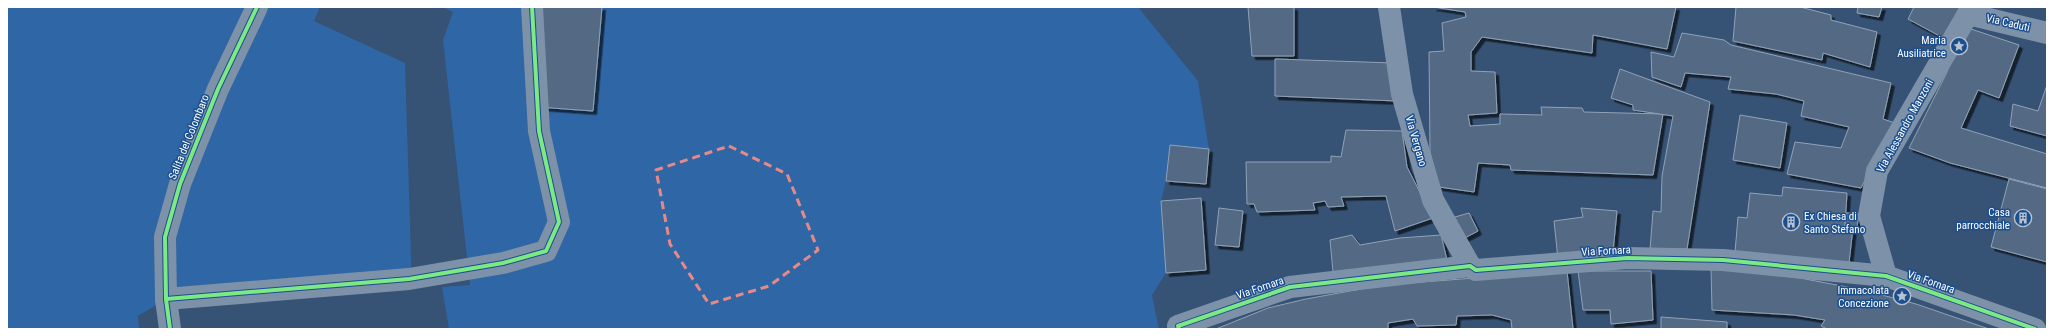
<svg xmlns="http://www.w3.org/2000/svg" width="2054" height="336" font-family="'Roboto Condensed',sans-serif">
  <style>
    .green { fill: #2f66a5 }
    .building { fill: #526984; stroke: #92a2b6; filter: url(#shadow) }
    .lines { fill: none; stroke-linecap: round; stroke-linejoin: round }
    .street { stroke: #7d92a8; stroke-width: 22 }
    .cycleway-casing { stroke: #1b4f8f; stroke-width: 6 }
    .cycleway { stroke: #7ce984; stroke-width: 4 }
    .marked { fill: none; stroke: #e88989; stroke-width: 3; stroke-dasharray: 8 5; stroke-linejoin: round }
    .labels { text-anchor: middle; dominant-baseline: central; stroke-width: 3; stroke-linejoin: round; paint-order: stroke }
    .street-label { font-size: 11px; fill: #fff; stroke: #1b4f8f }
    .poi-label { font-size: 11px; fill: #fff; stroke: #1b4f8f; text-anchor: end }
  </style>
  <defs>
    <filter id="shadow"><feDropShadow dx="3.5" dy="3.5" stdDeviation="0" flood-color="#0009"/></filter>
  </defs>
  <rect width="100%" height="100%" fill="#365274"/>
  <!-- green -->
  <g class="green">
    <path d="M 7,7 L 320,7 L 314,21 L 405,63 L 412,289 L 166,299 L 138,316 L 139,329 L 7,329 Z"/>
    <path d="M 442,7 L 1138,7 L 1198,81 L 1209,149 L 1170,145 L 1166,181 L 1161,201 L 1166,273 L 1152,295 L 1159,329 L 449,329 L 442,287 L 470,285 L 443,40 L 453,12 Z"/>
  </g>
  <!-- building -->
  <g class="building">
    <path d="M 539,7 L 602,7 L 593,111 L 538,107 Z"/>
    <path d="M 1248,7 L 1294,7 L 1294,56 L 1252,56 Z"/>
    <path d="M 1433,7 L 1676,7 L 1667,49 L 1593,35 L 1592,53 L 1482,37 L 1471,52 L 1471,71 L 1495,72 L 1497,113 L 1468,115 L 1470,126 L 1500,124 L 1500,114 L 1542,115 L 1541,107 L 1582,108 L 1584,112 L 1663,114 L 1653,175 L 1511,170 L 1510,165 L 1478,163 L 1474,192 L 1439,187 L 1430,152 L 1429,52 L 1444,51 L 1442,23 L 1466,17 L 1465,12 Z"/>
    <path d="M 1736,7 L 1800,7 L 1831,15 L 1831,20 L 1877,32 L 1870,67 L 1823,53 L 1822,60 L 1733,41 Z"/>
    <path d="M 1858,7 L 1882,7 L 1879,17 L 1857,13 Z"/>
    <path d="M 1914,7 L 1964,7 L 1947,40 L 1908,19 Z"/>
    <path d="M 1962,26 L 2019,45 L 1999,98 L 1978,90 L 1961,128 L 2047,154 L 2047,188 L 1950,163 L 1909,148 L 1947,72 Z"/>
    <path d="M 1682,33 L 1724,40 L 1731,45 L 1891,83 L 1883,119 L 1895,123 L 1861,188 L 1787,174 L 1795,142 L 1841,148 L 1849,127 L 1801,116 L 1804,101 L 1776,94 L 1728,89 L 1731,77 L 1685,73 L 1681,87 L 1652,77 L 1651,52 L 1674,57 Z"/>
    <path d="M 1275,59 L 1394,63 L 1397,101 L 1275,96 Z"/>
    <path d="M 1620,69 L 1710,102 L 1687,249 L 1650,250 L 1653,211 L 1661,212 L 1662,176 L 1673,116 L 1633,110 L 1633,105 L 1611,98 Z"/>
    <path d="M 2047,85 L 2047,136 L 2010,126 L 2013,104 L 2038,111 Z"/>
    <path d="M 1740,115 L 1787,123 L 1780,168 L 1733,160 Z"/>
    <path d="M 1346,130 L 1402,131 L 1407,167 L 1433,218 L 1395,231 L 1386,196 L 1341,197 L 1344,206 L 1328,207 L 1325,201 L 1313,203 L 1315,210 L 1257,212 L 1254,204 L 1247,204 L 1246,162 L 1331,162 L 1331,156 L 1341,157 Z"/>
    <path d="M 1170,145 L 1209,149 L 1206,184 L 1166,181 Z"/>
    <path d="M 2009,179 L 2047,189 L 2047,262 L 1991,247 Z"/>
    <path d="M 1783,187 L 1847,193 L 1845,226 L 1853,227 L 1849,263 L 1735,252 L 1738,217 L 1747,218 L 1750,193 L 1782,196 Z"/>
    <path d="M 1201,198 L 1206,270 L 1166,273 L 1161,201 Z"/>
    <path d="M 1219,208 L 1243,211 L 1239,247 L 1215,245 Z"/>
    <path d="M 1581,208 L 1617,211 L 1613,252 L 1558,259 L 1554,221 L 1583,217 Z"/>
    <path d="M 1469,213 L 1478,231 L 1461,240 L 1448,219 Z"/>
    <path d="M 1846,213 L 1859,214 L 1857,227 L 1845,226 Z"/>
    <path d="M 1352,235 L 1360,245 L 1400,238 L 1441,235 L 1448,264 L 1334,282 L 1330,240 Z"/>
    <path d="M 1711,268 L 1800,278 L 1863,290 L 1916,304 L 1989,329 L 1827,329 L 1821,326 L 1825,320 L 1794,315 L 1712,310 Z"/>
    <path d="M 1567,271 L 1573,329 L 1512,329 L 1511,320 L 1492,315 L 1457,316 L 1456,325 L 1417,326 L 1413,319 L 1388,323 L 1388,329 L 1216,329 L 1268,308 L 1306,299 L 1383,285 Z"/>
    <path d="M 1578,271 L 1651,271 L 1653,320 L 1611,324 L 1610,310 L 1583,310 Z"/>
    <path d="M 1661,317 L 1727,322 L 1727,329 L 1661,329 Z"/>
  </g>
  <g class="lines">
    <!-- street -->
    <g class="street">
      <path d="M 1389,7 L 1402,94 L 1433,200 L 1470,266"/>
      <path d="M 1968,14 L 2047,33"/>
      <path d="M 1886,276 L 1869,216 L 1877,171 L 1972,7"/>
      <path d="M 166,299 L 409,279 L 503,263 L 546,251 L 559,222 L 539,131 L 532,7"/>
      <path d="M 170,329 L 166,299 L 165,237 L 180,184 L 218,89 L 257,7"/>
      <path d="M 1179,329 L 1178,326 L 1290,287 L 1470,266 L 1476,270 L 1627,258 L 1723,260 L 1886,276 L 2035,329"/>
    </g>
    <defs>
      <g id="cycleway">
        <path d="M 166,299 L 409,279 L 503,263 L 546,251 L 559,222 L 539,131 L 532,7"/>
        <path d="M 170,329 L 166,299 L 165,237 L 180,184 L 218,89 L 257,7"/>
        <path d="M 1179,329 L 1178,326 L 1290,287 L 1470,266 L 1476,270 L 1627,258 L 1723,260 L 1886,276 L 2035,329"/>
      </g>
    </defs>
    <!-- cycleway casing -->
    <use href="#cycleway" class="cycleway-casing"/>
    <!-- cycleway -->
    <use href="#cycleway" class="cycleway"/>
  </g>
  <!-- marked area -->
  <path class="marked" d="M 729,146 L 787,174 L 818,250 L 769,286 L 709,304 L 670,244 L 656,170 Z"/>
  <!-- icons -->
  <defs>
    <symbol id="sight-ring" viewBox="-11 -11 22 22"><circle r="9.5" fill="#1b4f8f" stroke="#b9c2ce" stroke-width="1.5"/><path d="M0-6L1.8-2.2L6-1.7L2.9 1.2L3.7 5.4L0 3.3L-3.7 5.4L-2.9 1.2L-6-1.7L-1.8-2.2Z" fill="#b9c2ce"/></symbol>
    <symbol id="building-ring" viewBox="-11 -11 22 22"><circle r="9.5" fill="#1b4f8f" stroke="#b9c2ce" stroke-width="1.5"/><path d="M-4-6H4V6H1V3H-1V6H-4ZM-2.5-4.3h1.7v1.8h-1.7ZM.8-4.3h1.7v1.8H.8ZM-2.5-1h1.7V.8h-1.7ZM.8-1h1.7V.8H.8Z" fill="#b9c2ce"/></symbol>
  </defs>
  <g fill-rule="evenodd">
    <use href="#sight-ring" x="1949" y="36" width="20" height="20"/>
    <use href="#building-ring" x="2013" y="208" width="20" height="20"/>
    <use href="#building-ring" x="1781" y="212" width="20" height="20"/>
    <use href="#sight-ring" x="1892" y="286" width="20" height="20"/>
  </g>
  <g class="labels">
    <!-- street labels -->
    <g class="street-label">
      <text transform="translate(2008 23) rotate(13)">Via Caduti</text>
      <text transform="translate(1905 126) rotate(-61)">Via Alessandro Manzoni</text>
      <text transform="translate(189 137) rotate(-68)">Salita del Colombaro</text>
      <text transform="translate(1416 141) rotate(74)">Via Vergano</text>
      <text transform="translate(1606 251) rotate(-3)">Via Fornara</text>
      <text transform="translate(1931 282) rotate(19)">Via Fornara</text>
      <text transform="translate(1260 288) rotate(-19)">Via Fornara</text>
    </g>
    <!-- poi labels -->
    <g class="poi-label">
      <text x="1946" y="40">Maria<tspan x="1946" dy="13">Ausiliatrice</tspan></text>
      <text x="2010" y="212">Casa<tspan x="2010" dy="13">parrocchiale</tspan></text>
      <text x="1804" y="216" text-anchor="start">Ex Chiesa di<tspan x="1804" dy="13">Santo Stefano</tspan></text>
      <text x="1889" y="290">Immacolata<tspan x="1889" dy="13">Concezione</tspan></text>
    </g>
  </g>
  <!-- border -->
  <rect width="2054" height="336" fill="none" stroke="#ffffff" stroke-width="16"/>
</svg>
